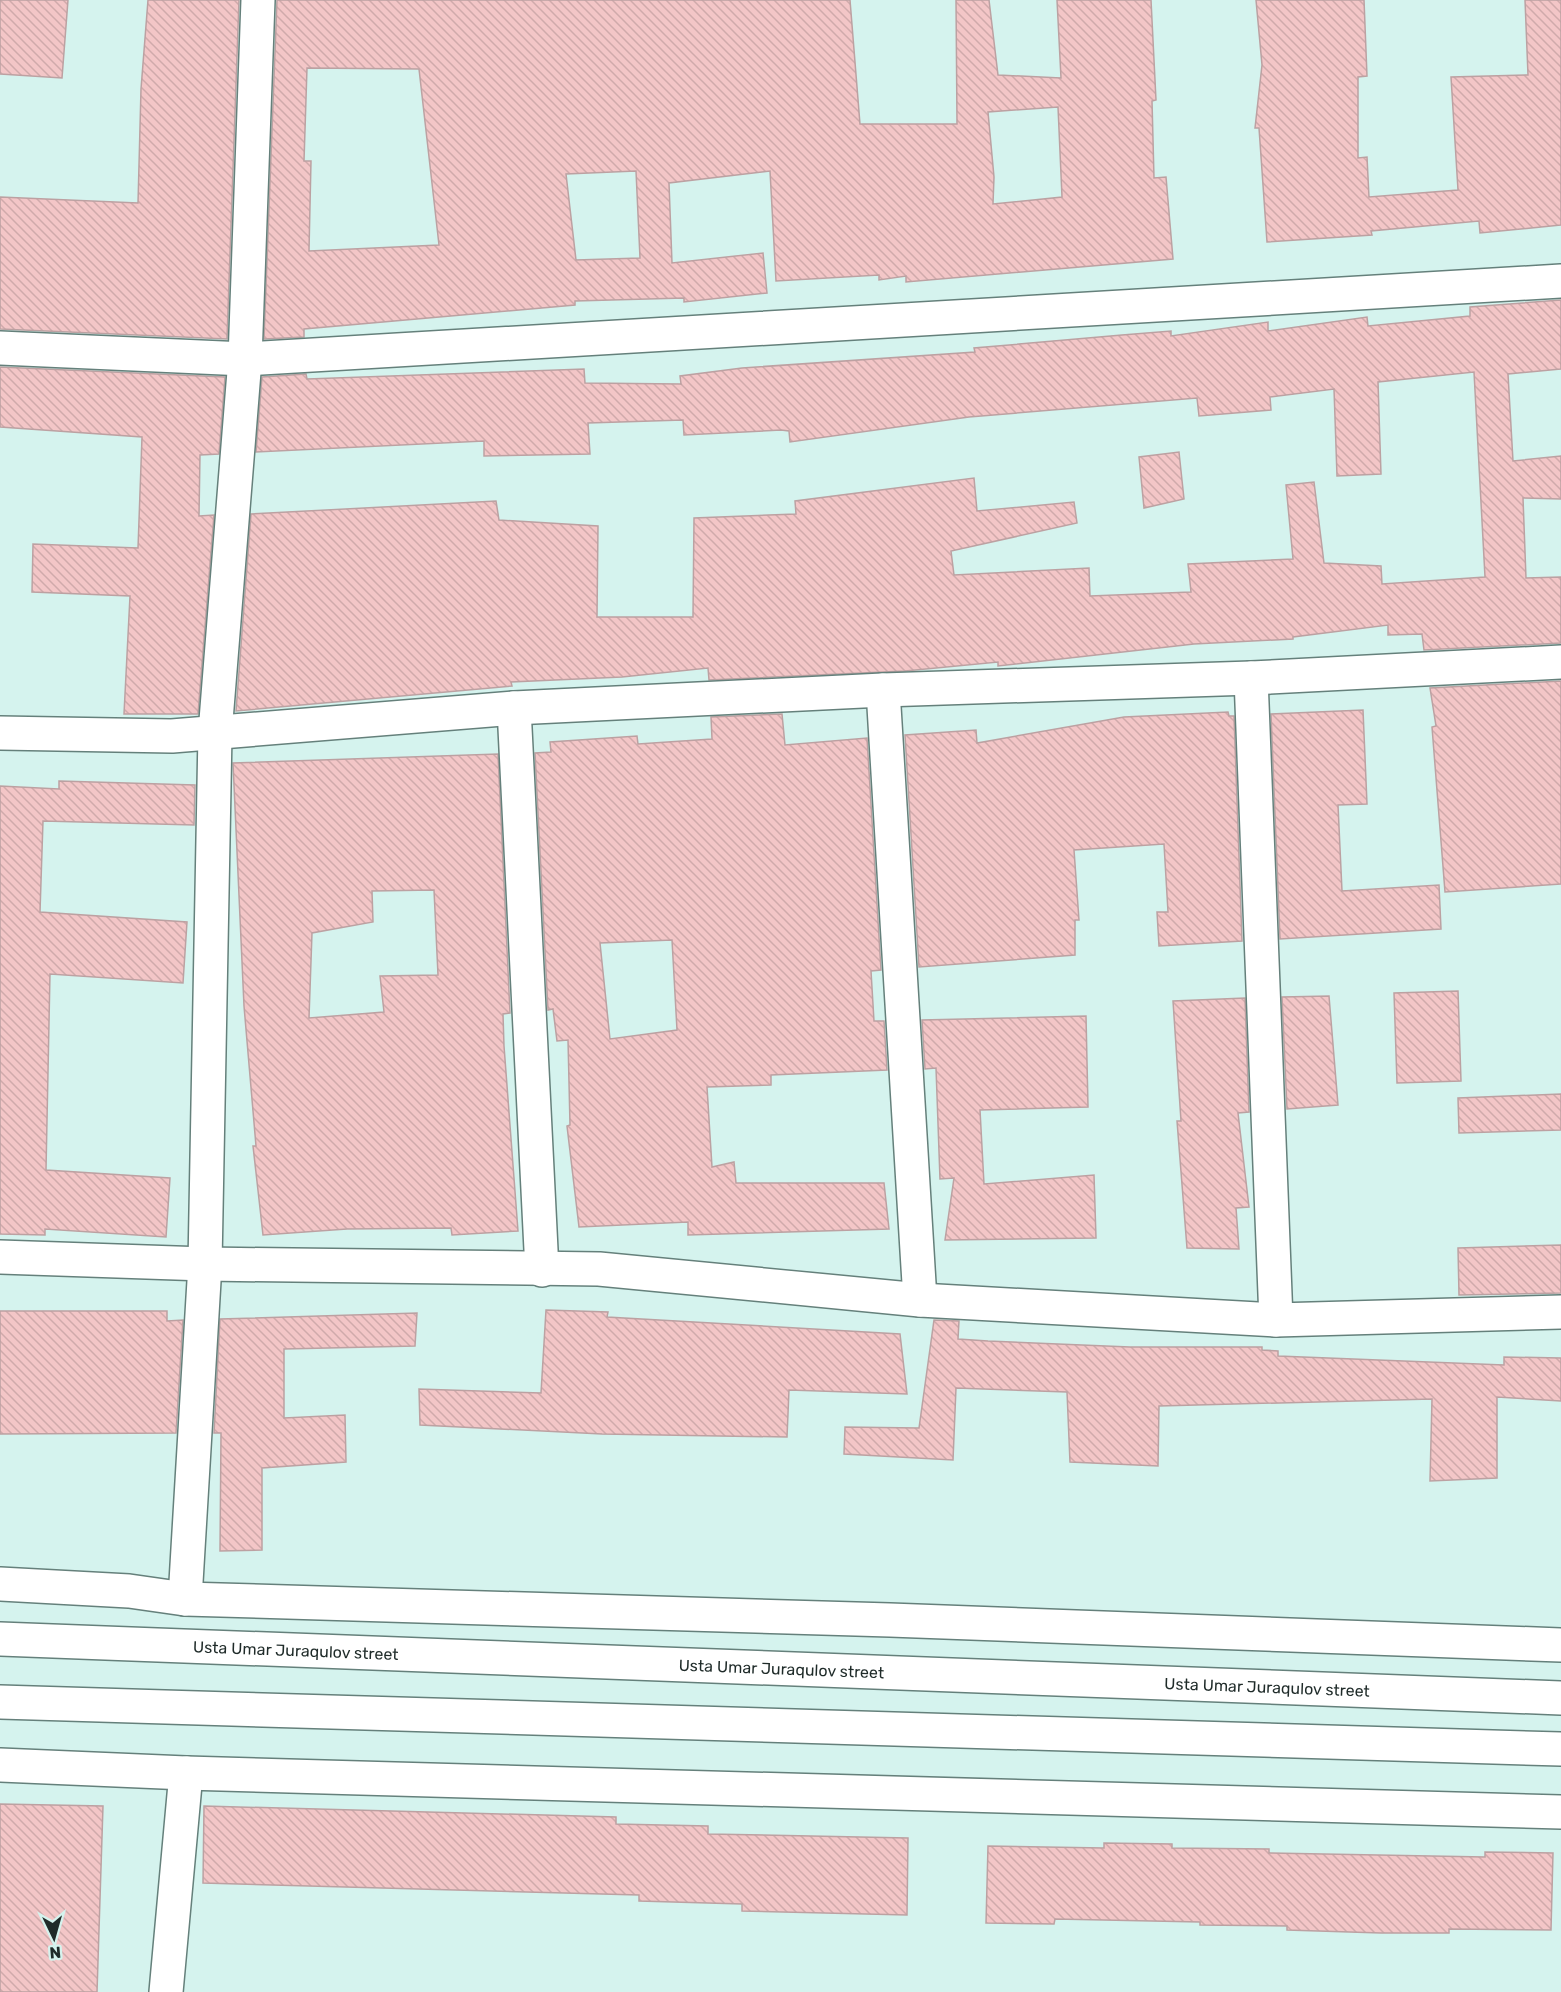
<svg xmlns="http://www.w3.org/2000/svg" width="1561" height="1992" font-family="Rubik,sans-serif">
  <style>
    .building { fill: url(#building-back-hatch); stroke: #bca1a2; stroke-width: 1.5; fill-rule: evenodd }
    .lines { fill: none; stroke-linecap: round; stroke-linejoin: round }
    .minor-casing { stroke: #65807b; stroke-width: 36 }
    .major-casing { stroke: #65807b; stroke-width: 36 }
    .minor { stroke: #fff; stroke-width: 33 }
    .major { stroke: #fff; stroke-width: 33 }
    .labels { text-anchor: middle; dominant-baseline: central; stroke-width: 5; stroke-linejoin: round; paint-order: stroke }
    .street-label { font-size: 16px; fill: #1f2b29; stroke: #d5f3ee }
  </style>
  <defs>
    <pattern id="building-back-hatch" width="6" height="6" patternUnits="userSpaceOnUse" patternTransform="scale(1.5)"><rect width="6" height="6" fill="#f3c6c7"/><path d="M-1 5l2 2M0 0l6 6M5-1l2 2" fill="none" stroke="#d0aaab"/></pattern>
  </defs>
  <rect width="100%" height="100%" fill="#d5f3ee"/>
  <!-- building -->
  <g class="building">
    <path d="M 0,0 L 68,0 L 62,78 L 0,74 Z"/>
    <path d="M 148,0 L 239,0 L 227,339 L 0,329 L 0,197 L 138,203 L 141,89 Z"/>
    <path d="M 277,0 L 850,0 L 860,124 L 957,124 L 956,0 L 989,0 L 998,75 L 1061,78 L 1057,0 L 1151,0 L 1156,100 L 1152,101 L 1154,178 L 1166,177 L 1173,259 L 906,282 L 906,276 L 879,280 L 879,275 L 776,281 L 770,171 L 669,183 L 672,263 L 763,253 L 767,293 L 684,302 L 684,298 L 575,301 L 575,305 L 304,329 L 304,337 L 264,339 ZM 307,68 L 419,69 L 439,245 L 309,251 L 311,161 L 304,161 ZM 1058,107 L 1062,197 L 993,204 L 994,177 L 988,112 ZM 636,171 L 640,258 L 576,260 L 566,174 Z"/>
    <path d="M 1256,0 L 1364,0 L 1367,76 L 1358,77 L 1358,158 L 1367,157 L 1369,197 L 1458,190 L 1451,77 L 1528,75 L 1525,0 L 1561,0 L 1561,225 L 1480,233 L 1479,221 L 1371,231 L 1372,235 L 1267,242 L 1259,128 L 1255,128 L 1262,65 Z"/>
    <path d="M 1561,300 L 1561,369 L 1508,374 L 1513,461 L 1561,456 L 1561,499 L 1523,498 L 1526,578 L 1561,577 L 1561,643 L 1424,650 L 1422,634 L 1388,635 L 1388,625 L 1293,637 L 1293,639 L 1194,644 L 998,666 L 998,662 L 905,671 L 709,680 L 708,668 L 622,677 L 511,682 L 512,686 L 236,711 L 251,514 L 496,501 L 499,520 L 598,526 L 597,617 L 693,617 L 694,518 L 796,514 L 795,501 L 974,478 L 977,511 L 1074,502 L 1077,523 L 951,551 L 954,575 L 1089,568 L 1090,596 L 1191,592 L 1188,564 L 1293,559 L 1286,485 L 1314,482 L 1324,563 L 1381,566 L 1382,584 L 1485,577 L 1474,372 L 1378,382 L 1381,474 L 1337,476 L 1334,389 L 1270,397 L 1271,410 L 1199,416 L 1197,398 L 969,417 L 790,442 L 789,431 L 781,430 L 684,435 L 683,420 L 588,423 L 590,454 L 484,456 L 484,441 L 256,452 L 262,377 L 306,374 L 307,379 L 584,369 L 585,383 L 681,384 L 680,376 L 742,368 L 975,352 L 974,348 L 1122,335 L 1171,331 L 1171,336 L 1268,322 L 1268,331 L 1367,317 L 1368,326 L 1470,316 L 1470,307 Z"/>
    <path d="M 0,367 L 225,377 L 219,454 L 200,455 L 199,516 L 214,515 L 198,714 L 124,714 L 130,596 L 32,592 L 33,544 L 138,548 L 142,437 L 0,427 Z"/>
    <path d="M 1179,452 L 1184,499 L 1144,508 L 1139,457 Z"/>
    <path d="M 1561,681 L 1561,884 L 1445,892 L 1432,727 L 1436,726 L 1430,688 Z"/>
    <path d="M 1363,710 L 1367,804 L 1338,805 L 1342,891 L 1439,885 L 1441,929 L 1280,939 L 1271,714 Z"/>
    <path d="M 1228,712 L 1229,716 L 1234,716 L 1242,941 L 1159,946 L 1157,912 L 1168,912 L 1164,844 L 1074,850 L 1079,920 L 1075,920 L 1075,955 L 919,967 L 905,735 L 976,730 L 977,743 L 1124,717 Z"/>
    <path d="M 782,714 L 785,745 L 867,738 L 881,970 L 871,971 L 874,1021 L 884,1021 L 887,1070 L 771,1075 L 771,1085 L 707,1087 L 712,1167 L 734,1162 L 736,1183 L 884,1183 L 889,1229 L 688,1235 L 688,1222 L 579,1227 L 567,1126 L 570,1125 L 568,1040 L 557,1041 L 553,1009 L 548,1010 L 535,753 L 551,752 L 550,742 L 637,736 L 638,744 L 712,739 L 711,717 ZM 672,940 L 677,1030 L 610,1039 L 600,943 Z"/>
    <path d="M 498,754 L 510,1013 L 503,1014 L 504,1046 L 518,1231 L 452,1235 L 451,1228 L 347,1229 L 263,1235 L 253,1146 L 256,1146 L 244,1006 L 233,763 ZM 434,890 L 438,975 L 380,976 L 384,1012 L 309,1018 L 312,933 L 373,922 L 372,891 Z"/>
    <path d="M 59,781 L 195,785 L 194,825 L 43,821 L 40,912 L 187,922 L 183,983 L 50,974 L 46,1170 L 170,1178 L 166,1237 L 45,1229 L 45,1235 L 0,1234 L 0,786 L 59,789 Z"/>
    <path d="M 1458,991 L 1461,1081 L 1397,1083 L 1394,993 Z"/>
    <path d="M 1329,996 L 1338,1105 L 1287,1109 L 1282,997 Z"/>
    <path d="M 1245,998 L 1249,1112 L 1238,1113 L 1249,1207 L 1236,1208 L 1239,1249 L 1187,1248 L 1177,1121 L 1181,1121 L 1173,1001 Z"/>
    <path d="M 1086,1016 L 1088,1107 L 980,1110 L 984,1184 L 1094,1175 L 1096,1238 L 945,1240 L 954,1178 L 940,1179 L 936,1068 L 925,1069 L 922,1020 Z"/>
    <path d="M 1561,1094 L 1561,1130 L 1459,1133 L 1458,1098 Z"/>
    <path d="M 1561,1245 L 1561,1293 L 1459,1295 L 1458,1248 Z"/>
    <path d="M 546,1310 L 608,1312 L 607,1317 L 900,1334 L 907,1394 L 789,1390 L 787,1437 L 602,1434 L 420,1425 L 419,1389 L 541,1393 Z"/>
    <path d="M 0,1311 L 167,1311 L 167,1321 L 183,1320 L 176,1433 L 0,1434 Z"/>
    <path d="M 417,1313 L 415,1346 L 284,1349 L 284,1418 L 345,1415 L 346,1462 L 262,1468 L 262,1550 L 220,1551 L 221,1433 L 214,1433 L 220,1319 Z"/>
    <path d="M 934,1320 L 959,1321 L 958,1339 L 988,1341 L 1130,1347 L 1262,1347 L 1262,1350 L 1278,1351 L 1278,1356 L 1504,1365 L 1504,1357 L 1561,1358 L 1561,1401 L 1497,1397 L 1497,1478 L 1430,1481 L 1432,1399 L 1159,1406 L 1158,1466 L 1070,1462 L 1067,1392 L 956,1388 L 953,1460 L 844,1454 L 845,1427 L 919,1428 Z"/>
    <path d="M 0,1804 L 103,1806 L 97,1992 L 0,1992 Z"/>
    <path d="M 204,1806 L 616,1817 L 616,1824 L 708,1826 L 708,1834 L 908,1838 L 907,1915 L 742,1911 L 742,1904 L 639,1901 L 639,1895 L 203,1883 Z"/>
    <path d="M 1104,1843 L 1172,1844 L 1172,1848 L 1269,1849 L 1269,1853 L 1485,1857 L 1485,1852 L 1553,1853 L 1551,1930 L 1449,1929 L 1449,1933 L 1381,1933 L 1287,1930 L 1287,1926 L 1200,1925 L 1200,1922 L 1055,1919 L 1054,1924 L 986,1923 L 988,1846 L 1104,1848 Z"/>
  </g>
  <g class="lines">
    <defs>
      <g id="minor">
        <path d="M 0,348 L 245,359 L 1561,281"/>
        <path d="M 1251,678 L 1276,1320"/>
        <path d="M 883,690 L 920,1300"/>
        <path d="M 514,708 L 542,1270"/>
        <path d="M 0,733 L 172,736 L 514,708 L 883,690 L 1251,678 L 1561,662"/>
        <path d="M 0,1257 L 205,1264 L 599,1269 L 920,1300 L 1276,1320 L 1561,1312"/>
        <path d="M 0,1584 L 129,1591 L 185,1599 L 890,1620 L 1561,1645"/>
        <path d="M 185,1599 L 205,1264 L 215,733 L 245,359 L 258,0"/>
        <path d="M 0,1765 L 186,1773 L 1561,1812"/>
        <path d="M 166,1992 L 186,1773"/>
      </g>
      <g id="major">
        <path id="s1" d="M 0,1639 L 1561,1698"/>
        <path d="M 0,1702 L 1561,1749"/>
      </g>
    </defs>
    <!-- minor casing -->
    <use href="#minor" class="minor-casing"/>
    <!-- major casing -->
    <use href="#major" class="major-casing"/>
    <!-- minor -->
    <use href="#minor" class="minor"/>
    <!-- major -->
    <use href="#major" class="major"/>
  </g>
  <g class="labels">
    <!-- street labels -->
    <g class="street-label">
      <text stroke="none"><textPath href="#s1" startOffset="296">Usta Umar Juraqulov street</textPath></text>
      <text stroke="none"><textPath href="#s1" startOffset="782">Usta Umar Juraqulov street</textPath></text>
      <text stroke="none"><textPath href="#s1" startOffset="1268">Usta Umar Juraqulov street</textPath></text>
    </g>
  </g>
  <!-- north arrow -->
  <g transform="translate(54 1938) rotate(175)" stroke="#d5f3ee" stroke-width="4.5" paint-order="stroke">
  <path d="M0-4.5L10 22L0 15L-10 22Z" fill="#1f2b29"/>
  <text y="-9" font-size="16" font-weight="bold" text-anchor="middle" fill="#1f2b29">N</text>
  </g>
</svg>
